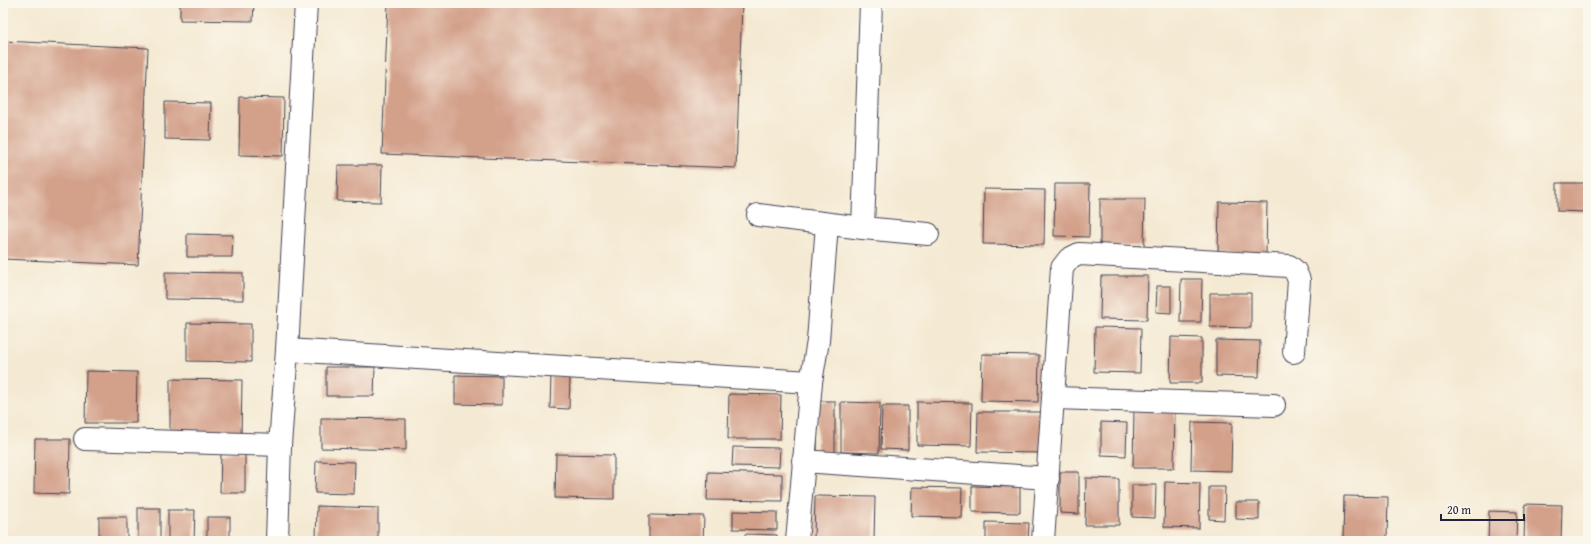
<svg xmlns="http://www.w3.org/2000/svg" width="1591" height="544" font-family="'Gentium Book Plus',serif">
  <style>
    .building { fill: #d3a08a }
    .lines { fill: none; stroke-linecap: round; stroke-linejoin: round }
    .minor-casing { stroke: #424052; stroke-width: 24 }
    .minor { stroke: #fff; stroke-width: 22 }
  </style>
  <rect width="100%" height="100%" fill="#fbf7ec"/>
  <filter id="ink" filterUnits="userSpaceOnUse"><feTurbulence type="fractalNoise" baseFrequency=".025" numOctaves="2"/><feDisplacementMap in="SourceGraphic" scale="8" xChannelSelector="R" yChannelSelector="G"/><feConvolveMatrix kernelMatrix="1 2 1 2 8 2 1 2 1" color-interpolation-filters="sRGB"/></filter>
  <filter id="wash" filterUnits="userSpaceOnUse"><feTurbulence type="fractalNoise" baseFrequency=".012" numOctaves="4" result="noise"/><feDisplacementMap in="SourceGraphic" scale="16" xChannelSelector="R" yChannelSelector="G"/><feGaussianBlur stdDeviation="0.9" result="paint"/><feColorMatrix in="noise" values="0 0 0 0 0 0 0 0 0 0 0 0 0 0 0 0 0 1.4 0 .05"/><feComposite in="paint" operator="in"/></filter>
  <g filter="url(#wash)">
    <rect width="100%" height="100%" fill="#f4e9d2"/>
    <g id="blocks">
      <!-- building -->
      <g class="building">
        <path d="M 180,3 L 254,3 L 253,21 L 180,20 Z"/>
        <path d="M 388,3 L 742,3 L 736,168 L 382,154 Z"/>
        <path d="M 3,41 L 148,48 L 138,265 L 3,259 Z"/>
        <path d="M 240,97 L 284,98 L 283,156 L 239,155 Z"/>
        <path d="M 165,102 L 211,103 L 210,140 L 165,139 Z"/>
        <path d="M 338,165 L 382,165 L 381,202 L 337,201 Z"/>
        <path d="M 1557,183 L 1587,183 L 1586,212 L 1557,211 Z"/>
        <path d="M 1055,184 L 1090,184 L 1089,237 L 1054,236 Z"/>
        <path d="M 984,189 L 1045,190 L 1044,245 L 983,244 Z"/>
        <path d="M 1100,199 L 1145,199 L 1144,246 L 1100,246 Z"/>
        <path d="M 1219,202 L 1267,203 L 1266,254 L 1218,254 Z"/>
        <path d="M 187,234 L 233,235 L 232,257 L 187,257 Z"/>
        <path d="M 165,272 L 243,273 L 243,300 L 165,299 Z"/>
        <path d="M 1101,276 L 1148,276 L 1147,320 L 1100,319 Z"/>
        <path d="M 1181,279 L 1202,279 L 1201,322 L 1180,322 Z"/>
        <path d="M 1157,286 L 1171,286 L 1171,313 L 1156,312 Z"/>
        <path d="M 1210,293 L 1251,293 L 1251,328 L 1210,327 Z"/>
        <path d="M 187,323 L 251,324 L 251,362 L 187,361 Z"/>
        <path d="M 1095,327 L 1141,328 L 1140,373 L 1094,372 Z"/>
        <path d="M 1171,337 L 1202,338 L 1202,383 L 1170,383 Z"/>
        <path d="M 1216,340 L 1260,341 L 1259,377 L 1216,376 Z"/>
        <path d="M 982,354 L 1039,355 L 1038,402 L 981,401 Z"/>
        <path d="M 326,367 L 375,367 L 374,396 L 326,396 Z"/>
        <path d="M 86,371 L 137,372 L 136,423 L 85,423 Z"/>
        <path d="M 455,375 L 502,376 L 502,405 L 455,404 Z"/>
        <path d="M 551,376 L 570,377 L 569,409 L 550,408 Z"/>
        <path d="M 170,379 L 242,380 L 241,438 L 170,437 Z"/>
        <path d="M 729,394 L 781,395 L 780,439 L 728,439 Z"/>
        <path d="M 818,401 L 835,401 L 835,452 L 817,452 Z"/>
        <path d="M 841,402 L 880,403 L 879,453 L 841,452 Z"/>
        <path d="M 917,402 L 972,403 L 971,446 L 917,445 Z"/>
        <path d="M 882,406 L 908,406 L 908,450 L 881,449 Z"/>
        <path d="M 1134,409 L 1175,410 L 1174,468 L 1133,468 Z"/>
        <path d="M 978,412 L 1044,412 L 1043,453 L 977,452 Z"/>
        <path d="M 321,418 L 406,419 L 406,450 L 321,448 Z"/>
        <path d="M 1101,422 L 1127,423 L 1126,456 L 1101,455 Z"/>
        <path d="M 1192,422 L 1232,423 L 1231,471 L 1191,470 Z"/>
        <path d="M 35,439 L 70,439 L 69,494 L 34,493 Z"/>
        <path d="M 733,447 L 780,448 L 779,467 L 732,466 Z"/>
        <path d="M 221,453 L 245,453 L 245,493 L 220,493 Z"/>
        <path d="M 556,454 L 614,455 L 614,499 L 555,498 Z"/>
        <path d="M 316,461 L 355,462 L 354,494 L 315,493 Z"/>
        <path d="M 708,472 L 782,474 L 782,501 L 707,500 Z"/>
        <path d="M 1060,472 L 1079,472 L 1079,514 L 1060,513 Z"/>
        <path d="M 1086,478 L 1119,479 L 1119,525 L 1085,525 Z"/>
        <path d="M 1165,482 L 1200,483 L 1199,528 L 1164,527 Z"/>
        <path d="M 1132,485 L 1156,485 L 1155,518 L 1132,517 Z"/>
        <path d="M 972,486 L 1020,487 L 1020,513 L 972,512 Z"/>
        <path d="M 912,487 L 962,488 L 961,517 L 911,516 Z"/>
        <path d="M 1209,487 L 1225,487 L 1224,520 L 1209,519 Z"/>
        <path d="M 815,496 L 875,497 L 874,541 L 814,540 Z"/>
        <path d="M 1344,496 L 1388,497 L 1387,541 L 1343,541 Z"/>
        <path d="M 1236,502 L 1259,502 L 1259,520 L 1236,519 Z"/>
        <path d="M 1525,504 L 1562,505 L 1561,541 L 1524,541 Z"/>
        <path d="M 317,506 L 378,508 L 378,540 L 316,539 Z"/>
        <rect x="138" y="508" width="22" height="33"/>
        <path d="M 168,510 L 195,510 L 194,541 L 168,541 Z"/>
        <path d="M 733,511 L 777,512 L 777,530 L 733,529 Z"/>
        <path d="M 1489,511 L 1517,512 L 1516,541 L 1488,541 Z"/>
        <path d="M 649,515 L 704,516 L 703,541 L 649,541 Z"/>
        <rect x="99" y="517" width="28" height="24"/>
        <rect x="207" y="517" width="23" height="24"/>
        <path d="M 986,522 L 1029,523 L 1028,541 L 986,541 Z"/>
        <path d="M 745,534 L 777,535 L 777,541 L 745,541 Z"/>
      </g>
    </g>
  </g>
  <g filter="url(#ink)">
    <use href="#blocks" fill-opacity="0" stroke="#424052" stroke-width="1"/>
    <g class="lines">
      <defs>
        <g id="minor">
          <path d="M 758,215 L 863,228 L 928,234"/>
          <path d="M 863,228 L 871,3"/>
          <path d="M 287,350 L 811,382 L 818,341 L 827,224"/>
          <path d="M 1054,398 L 1274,405"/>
          <path d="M 85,439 L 280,445"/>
          <path d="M 803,461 L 1048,478"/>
          <path d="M 277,541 L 280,445 L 287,350 L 306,3"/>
          <path d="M 797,541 L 811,382"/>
          <path d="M 1043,541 L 1062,268 L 1069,259 L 1079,254 L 1289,266 L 1295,271 L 1299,280 L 1294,352"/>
        </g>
      </defs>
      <!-- minor casing -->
      <use href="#minor" class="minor-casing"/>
      <!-- minor -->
      <use href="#minor" class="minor"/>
    </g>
  </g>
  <!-- margin -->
  <rect width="1591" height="544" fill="none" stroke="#fbf7ec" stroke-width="16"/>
  <!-- scale -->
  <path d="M1441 514v6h83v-6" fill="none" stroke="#22223b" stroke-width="2"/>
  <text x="1447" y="514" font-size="12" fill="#22223b" stroke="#fbf7ec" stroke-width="3" paint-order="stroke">20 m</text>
</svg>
